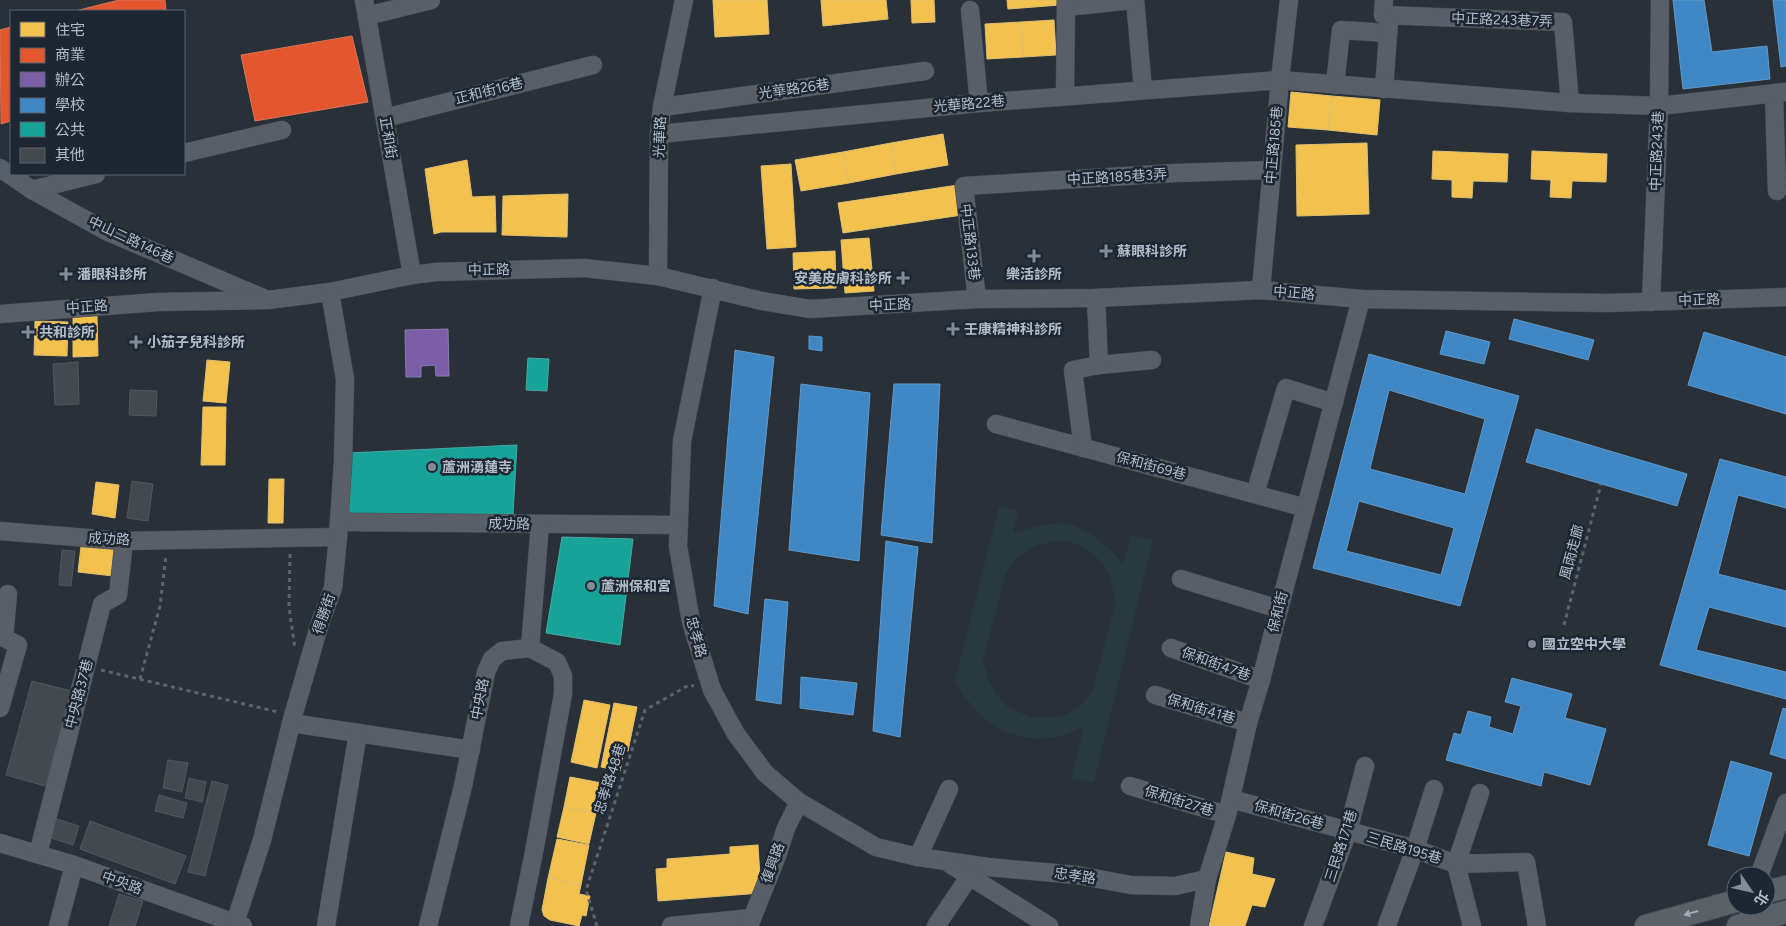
<svg xmlns="http://www.w3.org/2000/svg" width="1786" height="926" font-family="Figtree,'Noto Sans TC',sans-serif">
  <style>
    .green { fill: #273a3e; fill-rule: evenodd }
    .homes { fill: #f2c14e; stroke: #dfc073 }
    .shops { fill: #e4572e; stroke: #d6755c }
    .offices { fill: #7b5ea7; stroke: #8c7ab1 }
    .schools { fill: #3f88c5; stroke: #6298c6; fill-rule: evenodd }
    .public { fill: #17a398; stroke: #46aaa7 }
    .building { fill: #444950; stroke: #52575f }
    .lines { fill: none; stroke-linecap: round; stroke-linejoin: round }
    .minor-casing { stroke: #484c53; stroke-width: 19 }
    .major-casing { stroke: #484c55; stroke-width: 24 }
    .path { stroke: #5d636a; stroke-width: 3; stroke-dasharray: 4 4; stroke-linecap: butt }
    .minor { stroke: #5a5e66; stroke-width: 18 }
    .major { stroke: #5c6168; stroke-width: 22 }
    .oneway { fill: #a2aab6 }
    .poi-dot { fill: #848b96; stroke: #1d2633; stroke-width: 2 }
    .labels { text-anchor: middle; dominant-baseline: central; stroke-width: 5; stroke-linejoin: round; paint-order: stroke }
    .street-label { font-size: 14px; fill: #b4bcc9; stroke: #1d2633 }
    .poi-label { font-size: 14px; font-weight: bold; fill: #b4bcc9; stroke: #1d2633; text-anchor: start }
  </style>
  <rect width="100%" height="100%" fill="#2a3038"/>
  <!-- green -->
  <path class="green" d="M 999,506 L 1018,510 L 1013,533 C 1028,529 1043,524 1059,523 C 1082,523 1110,547 1123,564 L 1131,535 L 1153,540 L 1094,782 L 1071,779 L 1084,727 C 1074,731 1065,736 1055,737 C 1007,743 978,722 955,681 ZM 1054,541 L 1072,542 L 1089,551 L 1102,563 L 1109,575 L 1116,602 L 1092,692 L 1077,709 L 1060,717 L 1033,718 L 1008,707 L 995,693 L 988,678 L 983,661 L 1006,572 L 1016,558 L 1035,546 Z"/>
  <!-- homes -->
  <g class="homes">
    <path d="M 713,0 L 767,0 L 769,34 L 715,37 Z"/>
    <path d="M 821,0 L 886,0 L 888,19 L 823,26 Z"/>
    <path d="M 911,0 L 934,0 L 935,22 L 912,23 Z"/>
    <path d="M 1007,0 L 1060,0 L 1060,5 L 1008,9 Z"/>
    <path d="M 1054,20 L 1056,55 L 1023,57 L 1021,22 Z"/>
    <path d="M 1021,22 L 1023,57 L 987,59 L 985,24 Z"/>
    <path d="M 1291,92 L 1332,96 L 1328,130 L 1288,127 Z"/>
    <path d="M 1332,96 L 1380,100 L 1377,135 L 1328,130 Z"/>
    <path d="M 943,134 L 948,165 L 896,174 L 891,143 Z"/>
    <path d="M 891,143 L 896,174 L 849,183 L 843,152 Z"/>
    <path d="M 1367,143 L 1369,214 L 1297,216 L 1296,145 Z"/>
    <path d="M 1433,151 L 1508,154 L 1507,182 L 1473,181 L 1472,198 L 1452,197 L 1452,180 L 1432,179 Z"/>
    <path d="M 1532,151 L 1607,154 L 1606,182 L 1572,181 L 1571,198 L 1550,197 L 1551,180 L 1531,179 Z"/>
    <path d="M 843,152 L 849,183 L 801,191 L 795,160 Z"/>
    <path d="M 467,160 L 472,197 L 495,196 L 496,232 L 441,232 L 434,234 L 425,169 Z"/>
    <path d="M 791,164 L 796,247 L 767,249 L 761,166 Z"/>
    <path d="M 958,185 L 962,215 L 843,233 L 838,203 Z"/>
    <path d="M 568,194 L 567,237 L 502,235 L 503,196 Z"/>
    <path d="M 869,238 L 874,291 L 845,293 L 841,240 Z"/>
    <path d="M 835,251 L 836,288 L 794,289 L 793,253 Z"/>
    <path d="M 97,316 L 98,356 L 73,357 L 73,317 Z"/>
    <path d="M 35,321 L 68,322 L 67,356 L 34,355 Z"/>
    <path d="M 207,360 L 230,362 L 226,403 L 203,401 Z"/>
    <path d="M 203,407 L 226,407 L 225,465 L 201,465 Z"/>
    <path d="M 269,479 L 284,479 L 283,523 L 268,523 Z"/>
    <path d="M 96,482 L 119,485 L 115,518 L 92,514 Z"/>
    <path d="M 81,546 L 116,549 L 113,576 L 78,572 Z"/>
    <path d="M 584,700 L 610,705 L 597,768 L 571,762 Z"/>
    <path d="M 614,703 L 637,707 L 628,751 L 624,751 L 620,771 L 601,767 Z"/>
    <path d="M 570,777 L 602,783 L 596,813 L 564,807 Z"/>
    <path d="M 564,807 L 596,813 L 589,844 L 557,837 Z"/>
    <path d="M 557,839 L 589,845 L 581,885 L 548,878 Z"/>
    <path d="M 758,845 L 761,893 L 658,901 L 656,869 L 667,868 L 667,859 L 730,854 L 730,847 Z"/>
    <path d="M 1226,852 L 1254,858 L 1252,874 L 1275,879 L 1265,907 L 1252,905 L 1245,926 L 1209,926 Z"/>
    <path d="M 548,878 L 581,885 L 579,894 L 590,896 L 586,916 L 582,915 L 579,926 L 550,920 L 544,916 L 542,910 Z"/>
  </g>
  <!-- shops -->
  <g class="shops">
    <path d="M 119,0 L 165,0 L 166,11 L 75,11 Z"/>
    <path d="M 11,27 L 11,121 L 1,124 L 0,30 Z"/>
    <path d="M 352,36 L 368,102 L 255,121 L 241,55 Z"/>
  </g>
  <!-- offices -->
  <path class="offices" d="M 448,329 L 449,376 L 436,376 L 435,365 L 421,366 L 421,377 L 406,377 L 405,330 Z"/>
  <!-- schools -->
  <g class="schools">
    <path d="M 1673,0 L 1704,0 L 1712,52 L 1767,46 L 1770,79 L 1683,89 Z"/>
    <path d="M 1773,0 L 1786,0 L 1786,66 L 1781,67 Z"/>
    <path d="M 1514,319 L 1594,340 L 1588,360 L 1509,339 Z"/>
    <path d="M 1446,331 L 1490,342 L 1484,364 L 1440,354 Z"/>
    <path d="M 1704,332 L 1786,357 L 1786,414 L 1688,385 Z"/>
    <path d="M 809,336 L 822,337 L 822,351 L 809,349 Z"/>
    <path d="M 735,350 L 774,357 L 748,614 L 714,606 Z"/>
    <path d="M 1369,354 L 1519,396 L 1460,606 L 1313,568 ZM 1389,390 L 1485,419 L 1465,494 L 1370,469 ZM 1359,501 L 1454,528 L 1441,575 L 1346,551 Z"/>
    <path d="M 801,384 L 870,393 L 859,561 L 789,550 Z"/>
    <path d="M 894,384 L 940,384 L 932,543 L 881,535 Z"/>
    <path d="M 1536,429 L 1687,474 L 1677,506 L 1526,462 Z"/>
    <path d="M 1720,459 L 1786,477 L 1786,508 L 1738,495 L 1718,574 L 1786,591 L 1786,627 L 1709,607 L 1696,650 L 1786,672 L 1786,699 L 1660,665 Z"/>
    <path d="M 886,541 L 918,547 L 900,737 L 873,731 Z"/>
    <path d="M 765,599 L 788,602 L 781,704 L 756,700 Z"/>
    <path d="M 801,677 L 857,683 L 853,715 L 800,708 Z"/>
    <path d="M 1512,678 L 1572,694 L 1565,718 L 1606,729 L 1590,785 L 1544,772 L 1541,786 L 1446,760 L 1454,733 L 1461,735 L 1468,711 L 1491,717 L 1489,727 L 1513,734 L 1521,706 L 1505,702 Z"/>
    <path d="M 1783,708 L 1786,709 L 1786,759 L 1770,754 Z"/>
    <path d="M 1731,761 L 1772,773 L 1749,856 L 1708,845 Z"/>
  </g>
  <!-- public -->
  <g class="public">
    <path d="M 528,358 L 549,359 L 547,391 L 526,390 Z"/>
    <path d="M 517,445 L 513,514 L 347,517 L 348,453 Z"/>
    <path d="M 562,537 L 633,539 L 620,645 L 546,633 Z"/>
  </g>
  <!-- building -->
  <g class="building">
    <path d="M 78,362 L 79,404 L 55,405 L 53,364 Z"/>
    <path d="M 130,390 L 157,391 L 156,416 L 129,415 Z"/>
    <path d="M 132,481 L 153,484 L 148,521 L 127,518 Z"/>
    <path d="M 62,550 L 75,551 L 71,586 L 59,585 Z"/>
    <path d="M 32,681 L 72,691 L 45,786 L 6,775 Z"/>
    <path d="M 168,760 L 188,763 L 182,792 L 163,788 Z"/>
    <path d="M 189,778 L 206,782 L 202,802 L 185,798 Z"/>
    <path d="M 212,781 L 228,785 L 205,876 L 188,872 Z"/>
    <path d="M 159,795 L 187,803 L 183,818 L 155,811 Z"/>
    <path d="M 57,819 L 79,826 L 73,845 L 51,838 Z"/>
    <path d="M 90,821 L 186,856 L 175,884 L 80,849 Z"/>
    <path d="M 119,894 L 143,901 L 135,926 L 109,926 Z"/>
  </g>
  <g class="lines">
    <defs>
      <g id="minor">
        <path d="M 364,0 L 412,275"/>
        <path d="M 1135,0 L 1143,90"/>
        <path d="M 1384,0 L 1383,15 L 1563,22 L 1570,103"/>
        <path d="M 1066,7 L 1133,0"/>
        <path d="M 970,10 L 979,103"/>
        <path d="M 367,16 L 431,0"/>
        <path d="M 1335,85 L 1341,30 L 1388,33"/>
        <path d="M 1384,89 L 1389,21"/>
        <path d="M 1774,93 L 1777,191"/>
        <path d="M 1065,96 L 1066,0"/>
        <path d="M 662,107 L 925,71"/>
        <path d="M 385,118 L 593,65"/>
        <path d="M 659,134 L 979,103 L 1280,80 L 1570,103 L 1659,106 L 1786,92"/>
        <path d="M 184,153 L 282,130"/>
        <path d="M 0,168 L 32,190 L 106,231 L 263,298"/>
        <path d="M 32,190 L 96,174"/>
        <path d="M 658,276 L 659,134 L 662,107 L 684,0"/>
        <path d="M 713,288 L 682,441 L 678,546 L 691,622 L 712,690 L 736,734 L 765,773 L 799,802 L 876,847 L 918,857 L 988,867 L 1077,875 L 1131,885 L 1175,886 L 1207,879"/>
        <path d="M 1261,290 L 1280,80 L 1289,0"/>
        <path d="M 977,299 L 964,186 L 1175,173 L 1272,170"/>
        <path d="M 1651,302 L 1659,106 L 1660,0"/>
        <path d="M 0,314 L 158,302 L 268,300 L 330,292 L 412,275 L 436,272 L 584,268 L 658,276 L 762,301 L 810,309 L 977,299 L 1096,298 L 1261,290 L 1361,299 L 1609,303 L 1786,297"/>
        <path d="M 1099,365 L 1152,360"/>
        <path d="M 996,424 L 1306,508"/>
        <path d="M 1083,448 L 1073,370 L 1099,365 L 1096,298"/>
        <path d="M 1255,494 L 1286,388 L 1334,403"/>
        <path d="M 339,522 L 679,525"/>
        <path d="M 0,531 L 124,541 L 338,537"/>
        <path d="M 1181,579 L 1279,609"/>
        <path d="M 530,648 L 540,524"/>
        <path d="M 1171,648 L 1261,680"/>
        <path d="M 1155,695 L 1248,723"/>
        <path d="M 0,708 L 18,645 L 4,638 L 8,594"/>
        <path d="M 291,723 L 471,750"/>
        <path d="M 1130,786 L 1227,815"/>
        <path d="M 1480,793 L 1456,864 L 1526,862 L 1537,926"/>
        <path d="M 1231,799 L 1415,849 L 1456,864 L 1472,926"/>
        <path d="M 0,843 L 74,865 L 243,926"/>
        <path d="M 38,854 L 102,604 L 118,595 L 124,541"/>
        <path d="M 918,857 L 949,789"/>
        <path d="M 950,864 L 1049,926"/>
        <path d="M 1759,876 L 1786,803"/>
        <path d="M 1387,925 L 1415,849 L 1434,789"/>
        <path d="M 58,926 L 74,865"/>
        <path d="M 234,926 L 262,840 L 293,716 L 320,623 L 333,588 L 338,537 L 343,461 L 345,379 L 330,292"/>
        <path d="M 326,926 L 358,733"/>
        <path d="M 428,926 L 463,786 L 486,672 L 492,659 L 502,651 L 530,648 L 557,662 L 563,676 L 563,694 L 534,852 L 519,926"/>
        <path d="M 671,926 L 752,918"/>
        <path d="M 749,926 L 777,856 L 786,828 L 799,802"/>
        <path d="M 936,926 L 969,877"/>
        <path d="M 1199,926 L 1207,879 L 1227,815 L 1248,723 L 1261,680 L 1279,609 L 1361,299"/>
        <path d="M 1313,926 L 1348,831 L 1365,766"/>
      </g>
      <g id="major">
        <path d="M 1766,892 L 1786,887"/>
        <path d="M 1646,926 L 1736,901"/>
        <path d="M 1738,926 L 1786,912"/>
      </g>
    </defs>
    <!-- minor casing -->
    <use href="#minor" class="minor-casing"/>
    <!-- major casing -->
    <use href="#major" class="major-casing"/>
    <!-- path -->
    <g class="path">
      <path d="M 290,554 L 289,607 L 295,649"/>
      <path d="M 1564,625 L 1601,484"/>
      <path d="M 101,670 L 278,712"/>
      <path d="M 140,679 L 160,606 L 166,556"/>
      <path d="M 597,926 L 586,890 L 645,710 L 689,685 L 694,686"/>
    </g>
    <!-- minor -->
    <use href="#minor" class="minor"/>
    <!-- major -->
    <use href="#major" class="major"/>
  </g>
  <!-- one-way arrows -->
  <defs><path id="oneway-solid" d="M-6-.8H1V-3.2L6.5 0L1 3.2V.8H-6Z" transform="scale(1.25)"/></defs>
  <use class="oneway" href="#oneway-solid" transform="translate(1691 913) rotate(164)"/>
  <!-- markers -->
  <g class="poi-dot">
    <path d="M1103.5 243.5h5v5h5v5h-5v5h-5v-5h-5v-5h5z"/>
    <path d="M1031.5 248.5h5v5h5v5h-5v5h-5v-5h-5v-5h5z"/>
    <path d="M63.5 266.5h5v5h5v5h-5v5h-5v-5h-5v-5h5z"/>
    <path d="M900.5 270.5h5v5h5v5h-5v5h-5v-5h-5v-5h5z"/>
    <path d="M950.5 321.5h5v5h5v5h-5v5h-5v-5h-5v-5h5z"/>
    <path d="M25.5 324.5h5v5h5v5h-5v5h-5v-5h-5v-5h5z"/>
    <path d="M133.5 334.5h5v5h5v5h-5v5h-5v-5h-5v-5h5z"/>
    <circle cx="432" cy="467" r="5"/>
    <circle cx="591" cy="586" r="5"/>
    <circle cx="1532" cy="644" r="5"/>
  </g>
  <g class="labels">
    <!-- street labels -->
    <g class="street-label">
      <text transform="translate(1502 20) rotate(2)">中正路243巷7弄</text>
      <text transform="translate(794 89) rotate(-8)">光華路26巷</text>
      <text transform="translate(489 91) rotate(-14)">正和街16巷</text>
      <text transform="translate(969 104) rotate(-5)">光華路22巷</text>
      <text transform="translate(660 137) rotate(-87)">光華路</text>
      <text transform="translate(388 138) rotate(80)">正和街</text>
      <text transform="translate(1274 145) rotate(-85)">中正路185巷</text>
      <text transform="translate(1657 151) rotate(-88)">中正路243巷</text>
      <text transform="translate(1117 177) rotate(-3)">中正路185巷3弄</text>
      <text transform="translate(131 240) rotate(25)">中山二路146巷</text>
      <text transform="translate(970 242) rotate(83)">中正路133巷</text>
      <text transform="translate(489 270) rotate(-1)">中正路</text>
      <text transform="translate(1294 293) rotate(5)">中正路</text>
      <text transform="translate(1699 300) rotate(-2)">中正路</text>
      <text transform="translate(890 305) rotate(-3)">中正路</text>
      <text transform="translate(87 307) rotate(-4)">中正路</text>
      <text transform="translate(1151 466) rotate(15)">保和街69巷</text>
      <text transform="translate(509 524) rotate(1)">成功路</text>
      <text transform="translate(109 539) rotate(3)">成功路</text>
      <text transform="translate(1572 552) rotate(-75)">風雨走廊</text>
      <text transform="translate(1278 612) rotate(-76)">保和街</text>
      <text transform="translate(324 614) rotate(-71)">得勝街</text>
      <text transform="translate(696 637) rotate(75)">忠孝路</text>
      <text transform="translate(1216 664) rotate(20)">保和街47巷</text>
      <text transform="translate(79 694) rotate(-75)">中央路37巷</text>
      <text transform="translate(480 699) rotate(-79)">中央路</text>
      <text transform="translate(1201 709) rotate(17)">保和街41巷</text>
      <text transform="translate(610 779) rotate(-72)">忠孝路48巷</text>
      <text transform="translate(1179 801) rotate(17)">保和街27巷</text>
      <text transform="translate(1289 815) rotate(16)">保和街26巷</text>
      <text transform="translate(1341 846) rotate(-72)">三民路171巷</text>
      <text transform="translate(1404 848) rotate(17)">三民路195巷</text>
      <text transform="translate(773 863) rotate(-70)">復興路</text>
      <text transform="translate(1075 876) rotate(8)">忠孝路</text>
      <text transform="translate(122 883) rotate(20)">中央路</text>
    </g>
    <!-- poi labels -->
    <g class="poi-label">
      <text x="1117" y="251">蘇眼科診所</text>
      <text x="77" y="274">潘眼科診所</text>
      <text x="1034" y="274" text-anchor="middle">樂活診所</text>
      <text x="892" y="278" text-anchor="end">安美皮膚科診所</text>
      <text x="964" y="329">壬康精神科診所</text>
      <text x="39" y="332">共和診所</text>
      <text x="147" y="342">小茄子兒科診所</text>
      <text x="442" y="467">蘆洲湧蓮寺</text>
      <text x="601" y="586">蘆洲保和宮</text>
      <text x="1542" y="644">國立空中大學</text>
    </g>
  </g>
  <!-- legend -->
  <rect x="10" y="10" width="175" height="165" fill="#1d2633" stroke="#59626f"/>
  <rect x="20" y="22" width="25" height="15" fill="#f2c14e" stroke="#59626f"/>
  <text x="55" y="35" font-size="15" fill="#b4bcc9">住宅</text>
  <rect x="20" y="48" width="25" height="15" fill="#e4572e" stroke="#59626f"/>
  <text x="55" y="60" font-size="15" fill="#b4bcc9">商業</text>
  <rect x="20" y="72" width="25" height="15" fill="#7b5ea7" stroke="#59626f"/>
  <text x="55" y="85" font-size="15" fill="#b4bcc9">辦公</text>
  <rect x="20" y="98" width="25" height="15" fill="#3f88c5" stroke="#59626f"/>
  <text x="55" y="110" font-size="15" fill="#b4bcc9">學校</text>
  <rect x="20" y="122" width="25" height="15" fill="#17a398" stroke="#59626f"/>
  <text x="55" y="135" font-size="15" fill="#b4bcc9">公共</text>
  <rect x="20" y="148" width="25" height="15" fill="#444950" stroke="#59626f"/>
  <text x="55" y="160" font-size="15" fill="#b4bcc9">其他</text>
  <!-- north arrow -->
  <g transform="translate(1751 891) rotate(124)"><circle r="24" fill="#1d2633" stroke="#59626f"/>
  <path d="M0-4L9 19L0 12L-9 19Z" fill="#848b96"/>
  <text y="-8" font-size="14" font-weight="bold" text-anchor="middle" fill="#b4bcc9">北</text>
  </g>
</svg>
